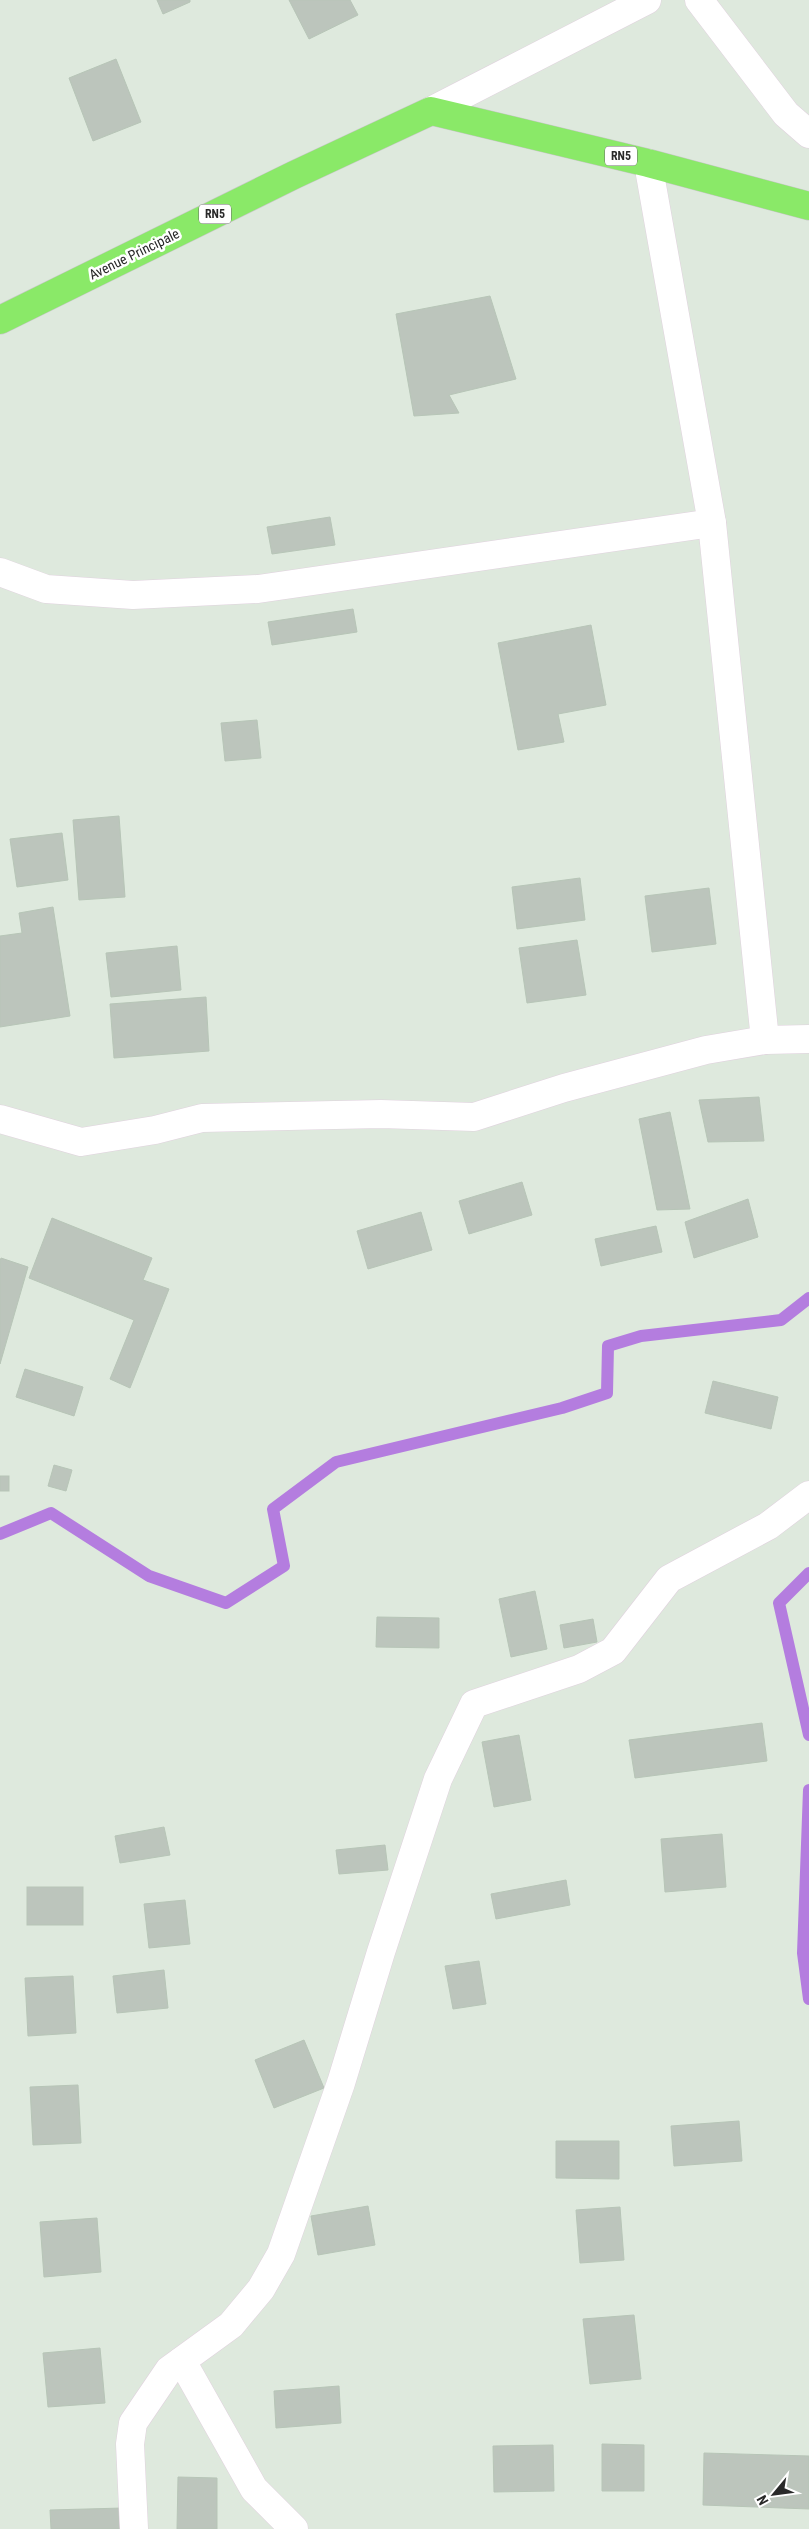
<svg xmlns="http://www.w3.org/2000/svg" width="809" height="2529" font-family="'Roboto Condensed',sans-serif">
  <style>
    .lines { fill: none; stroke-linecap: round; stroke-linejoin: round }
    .stream { stroke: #b47ddf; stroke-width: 12 }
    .building { fill: #bcc5bc; stroke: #b7c5b7 }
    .minor-casing { stroke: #e0d2de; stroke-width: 29 }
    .highway-casing { stroke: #c7c7c7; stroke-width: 29 }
    .minor { stroke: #fff; stroke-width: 28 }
    .highway { stroke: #8ae968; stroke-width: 28 }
    .labels { text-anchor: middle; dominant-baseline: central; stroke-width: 5; stroke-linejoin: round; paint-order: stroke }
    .shield { fill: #fff; stroke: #696969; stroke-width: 1 }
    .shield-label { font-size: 12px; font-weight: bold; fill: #292929 }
    .street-label { font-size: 14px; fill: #292929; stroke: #fff }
  </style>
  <rect width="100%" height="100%" fill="#dee9dd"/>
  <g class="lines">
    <!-- stream -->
    <g class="stream">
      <path d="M 0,1534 L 51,1513 L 149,1576 L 226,1603 L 284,1566 L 273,1509 L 336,1462 L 562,1408 L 607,1393 L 608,1346 L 641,1336 L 781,1320 L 809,1298"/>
      <path d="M 809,1573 L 779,1603 L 809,1735"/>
      <path d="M 809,1790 L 803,1953 L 809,1999"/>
    </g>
  </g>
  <!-- building -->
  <g class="building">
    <path d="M 157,0 L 190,0 L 190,2 L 163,14 Z"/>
    <path d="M 289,0 L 350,0 L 358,15 L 309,39 Z"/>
    <path d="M 116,59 L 141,122 L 93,141 L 69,78 Z"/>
    <path d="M 490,296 L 516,379 L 449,395 L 459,413 L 414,416 L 396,314 Z"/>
    <path d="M 330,517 L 335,545 L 272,554 L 267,527 Z"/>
    <path d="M 353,609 L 357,632 L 272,645 L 268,622 Z"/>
    <path d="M 591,625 L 606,705 L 558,714 L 564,742 L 518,750 L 498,643 Z"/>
    <path d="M 257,720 L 261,758 L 225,761 L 221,723 Z"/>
    <path d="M 119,816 L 125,897 L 79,900 L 73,820 Z"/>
    <path d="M 62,833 L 68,880 L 17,887 L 10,839 Z"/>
    <path d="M 580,878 L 585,920 L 517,929 L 512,887 Z"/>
    <path d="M 709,888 L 716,944 L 652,952 L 645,896 Z"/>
    <path d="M 53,907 L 70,1016 L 0,1027 L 0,936 L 22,933 L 19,913 Z"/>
    <path d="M 577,940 L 586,995 L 527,1003 L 519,948 Z"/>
    <path d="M 177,946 L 181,990 L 111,997 L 106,953 Z"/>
    <path d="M 206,997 L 209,1051 L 114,1058 L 110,1004 Z"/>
    <path d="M 759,1097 L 764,1141 L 708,1142 L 699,1100 Z"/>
    <path d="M 670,1112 L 690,1209 L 657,1210 L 639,1119 Z"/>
    <path d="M 522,1182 L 532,1215 L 469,1234 L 459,1201 Z"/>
    <path d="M 748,1199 L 758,1237 L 694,1258 L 685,1222 Z"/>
    <path d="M 421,1212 L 432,1250 L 368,1269 L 357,1231 Z"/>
    <path d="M 52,1218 L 152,1258 L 143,1280 L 169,1289 L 130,1388 L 110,1379 L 134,1320 L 29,1278 Z"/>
    <path d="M 656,1226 L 662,1252 L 601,1266 L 595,1239 Z"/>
    <path d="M 1,1258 L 28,1267 L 0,1364 L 0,1261 Z"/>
    <path d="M 25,1369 L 83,1387 L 74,1416 L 16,1397 Z"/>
    <path d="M 713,1381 L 778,1397 L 771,1429 L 705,1413 Z"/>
    <path d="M 54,1465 L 72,1470 L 66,1491 L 48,1486 Z"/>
    <rect x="0" y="1476" width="9" height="15"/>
    <path d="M 535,1591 L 547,1649 L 511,1657 L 499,1599 Z"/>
    <path d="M 377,1617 L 439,1618 L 439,1648 L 376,1647 Z"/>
    <path d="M 593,1619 L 597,1642 L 564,1648 L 560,1625 Z"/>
    <path d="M 762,1723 L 767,1761 L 635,1778 L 629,1740 Z"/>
    <path d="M 519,1735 L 531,1800 L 494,1807 L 482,1742 Z"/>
    <path d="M 164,1827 L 170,1855 L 120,1863 L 115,1836 Z"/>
    <path d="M 722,1834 L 726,1887 L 665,1892 L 661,1839 Z"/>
    <path d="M 385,1845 L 388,1870 L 339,1874 L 336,1850 Z"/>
    <path d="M 566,1880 L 570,1905 L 496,1919 L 491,1894 Z"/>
    <rect x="27" y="1887" width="56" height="38"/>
    <path d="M 185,1900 L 190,1944 L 149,1948 L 144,1904 Z"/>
    <path d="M 479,1961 L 486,2004 L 453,2009 L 445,1966 Z"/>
    <path d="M 164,1970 L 168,2008 L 117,2013 L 113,1976 Z"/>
    <path d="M 73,1976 L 76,2033 L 28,2036 L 25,1978 Z"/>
    <path d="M 304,2040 L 324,2088 L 274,2108 L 255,2060 Z"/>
    <path d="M 78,2085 L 81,2143 L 33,2145 L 30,2087 Z"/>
    <path d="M 739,2121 L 742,2161 L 674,2166 L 671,2126 Z"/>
    <path d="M 556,2141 L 619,2141 L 619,2179 L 556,2178 Z"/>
    <path d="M 368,2206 L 375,2245 L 318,2255 L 311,2216 Z"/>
    <path d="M 620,2207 L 624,2260 L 580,2263 L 576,2210 Z"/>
    <path d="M 97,2218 L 101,2272 L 44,2277 L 40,2222 Z"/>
    <path d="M 634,2315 L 641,2379 L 590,2384 L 583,2319 Z"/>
    <path d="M 100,2348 L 105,2403 L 48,2407 L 43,2353 Z"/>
    <path d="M 339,2386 L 341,2423 L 276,2428 L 274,2391 Z"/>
    <path d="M 602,2444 L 644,2445 L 644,2491 L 602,2491 Z"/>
    <path d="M 553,2445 L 554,2491 L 494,2492 L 493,2446 Z"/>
    <path d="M 704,2453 L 809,2456 L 809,2509 L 703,2505 Z"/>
    <path d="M 178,2477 L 217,2478 L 217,2529 L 177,2529 Z"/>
    <path d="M 123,2508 L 123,2529 L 51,2529 L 50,2510 Z"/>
  </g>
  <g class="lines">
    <defs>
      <g id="minor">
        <path d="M 699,0 L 786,114 L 809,134"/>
        <path d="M 431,111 L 647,0"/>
        <path d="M 648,163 L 712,523 L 765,1040"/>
        <path d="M 0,572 L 46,589 L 133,595 L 258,589 L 712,523"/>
        <path d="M 0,1119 L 81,1142 L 155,1130 L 202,1118 L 381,1114 L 474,1117 L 564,1088 L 706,1050 L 765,1040 L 809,1039"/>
        <path d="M 182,2361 L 254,2489 L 294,2529"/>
        <path d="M 134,2529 L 130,2444 L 133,2423 L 169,2370 L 231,2325 L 261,2289 L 281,2254 L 341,2083 L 381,1952 L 438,1779 L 474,1704 L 579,1669 L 613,1651 L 669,1579 L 768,1526 L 809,1495"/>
      </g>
      <path id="highway" d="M 0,320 L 294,175 L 431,111 L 648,163 L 809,206"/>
    </defs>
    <!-- minor casing -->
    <use href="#minor" class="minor-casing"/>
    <!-- highway casing -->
    <use href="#highway" class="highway-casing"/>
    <!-- minor -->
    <use href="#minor" class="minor"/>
    <!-- highway -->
    <use href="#highway" class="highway"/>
  </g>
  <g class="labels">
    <!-- shield labels -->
    <g class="shield">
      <rect x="605" y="146.5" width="32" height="19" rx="4"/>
      <rect x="199" y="204.5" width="32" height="19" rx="4"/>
    </g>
    <g class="shield-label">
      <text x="621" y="156">RN5</text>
      <text x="215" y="214">RN5</text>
    </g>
    <!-- street labels -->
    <g class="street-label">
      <text transform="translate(134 254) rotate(-26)">Avenue Principale</text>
    </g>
  </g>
  <!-- north arrow -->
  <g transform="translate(774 2494) rotate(241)" stroke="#ffffff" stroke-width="4" paint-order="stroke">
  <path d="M0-4L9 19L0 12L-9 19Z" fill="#292929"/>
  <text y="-8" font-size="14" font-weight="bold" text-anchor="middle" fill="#292929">N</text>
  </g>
</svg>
